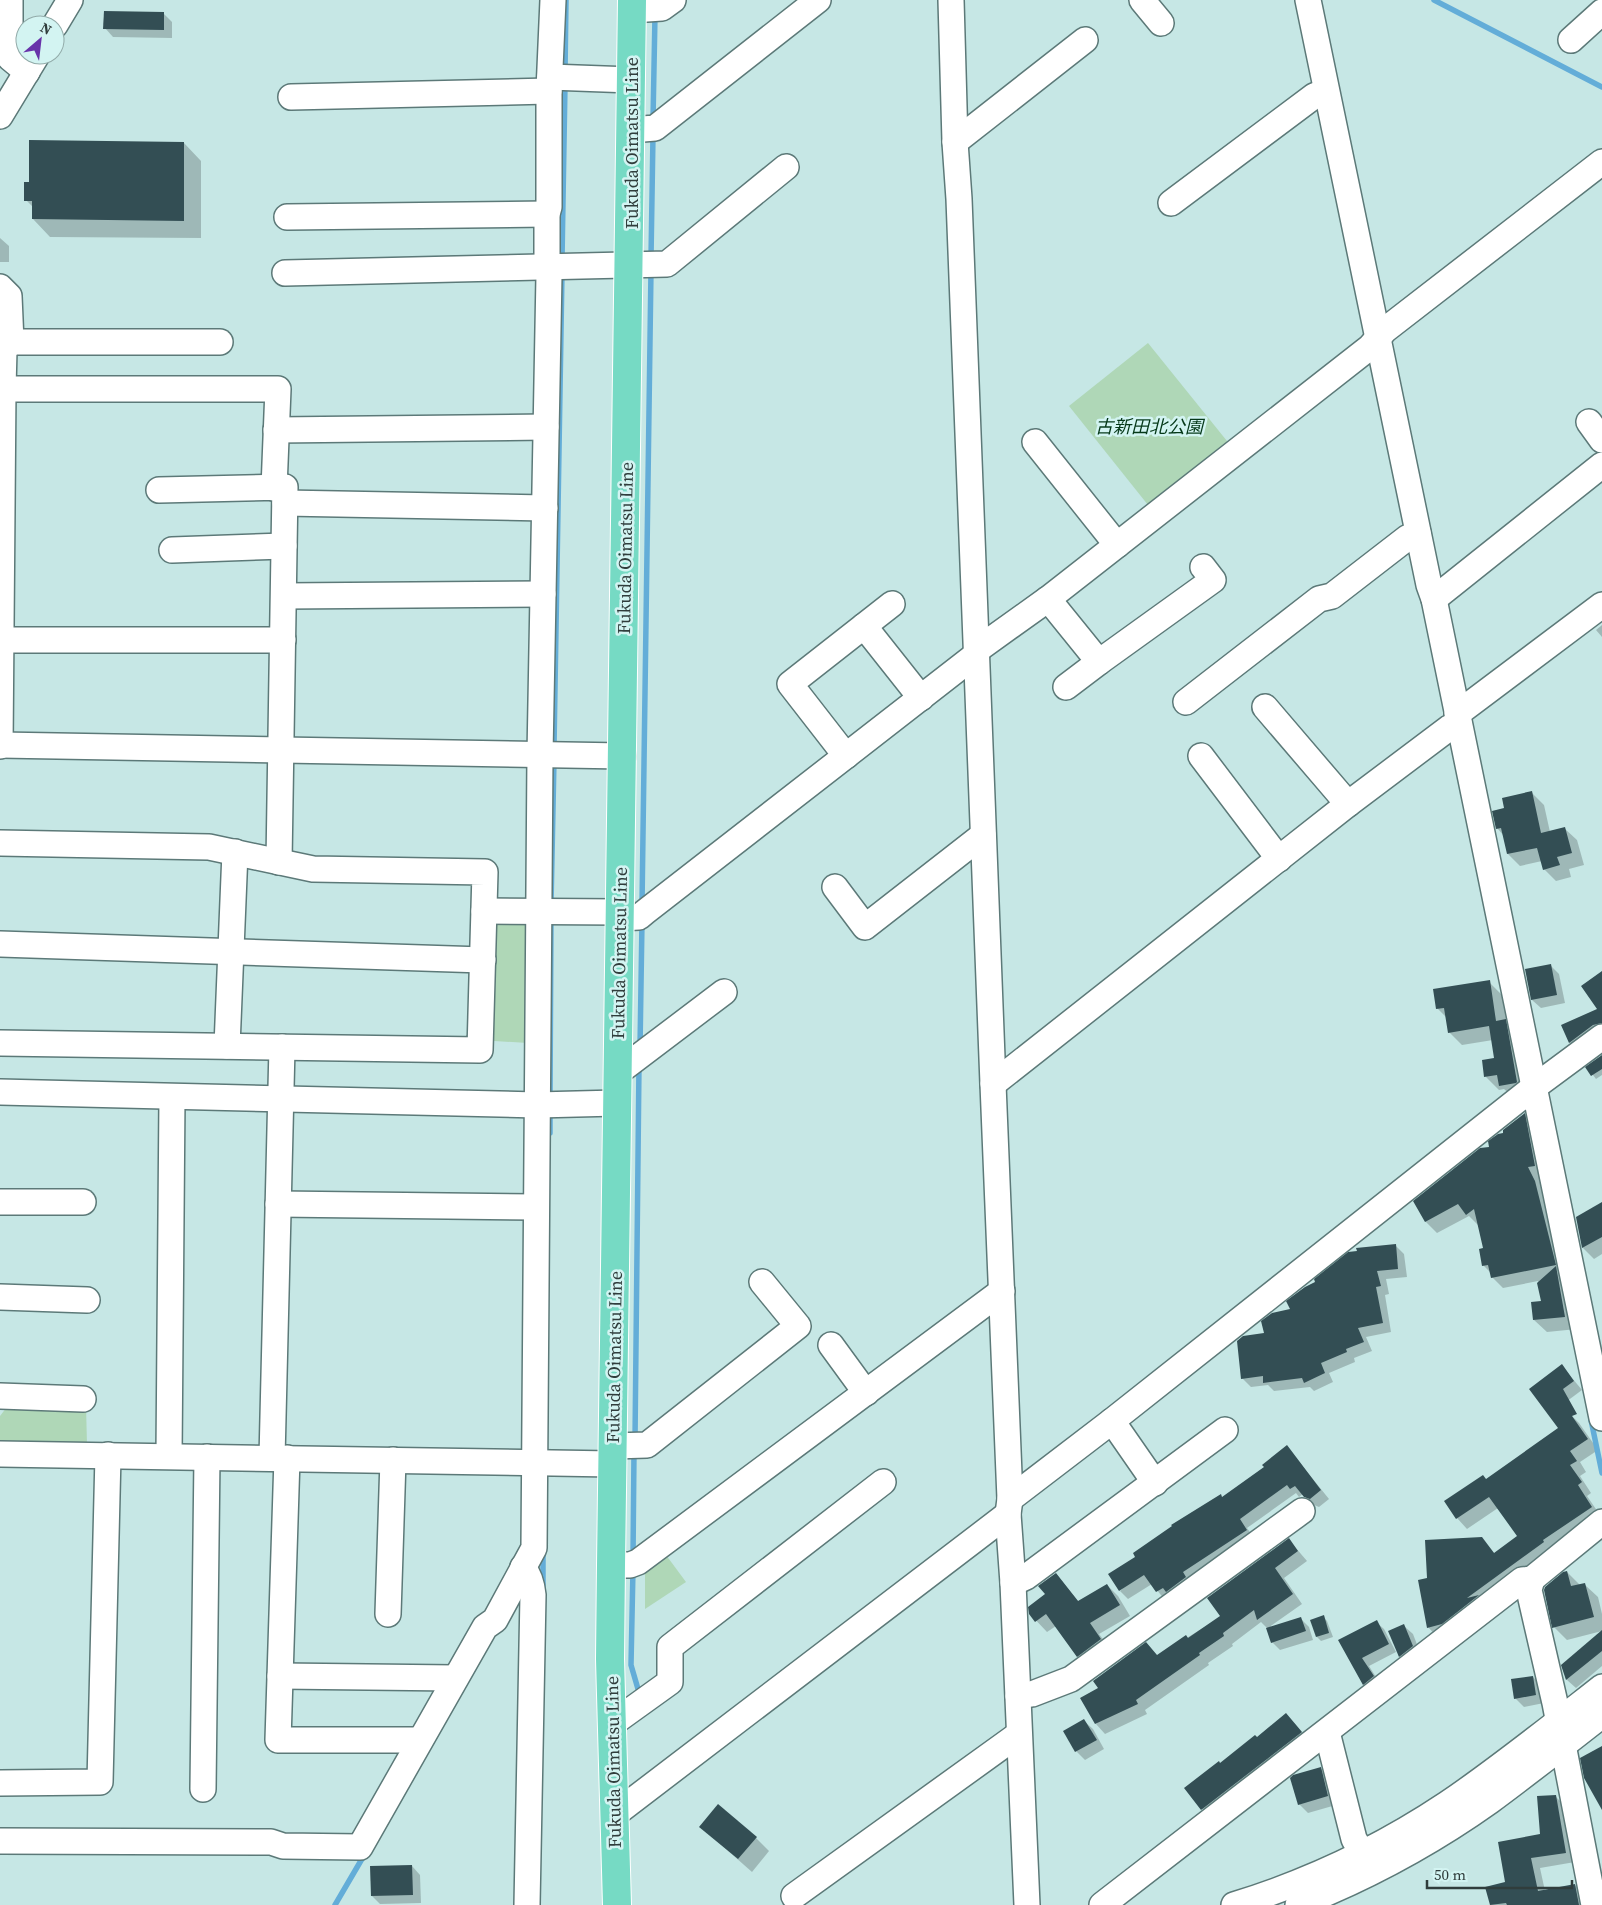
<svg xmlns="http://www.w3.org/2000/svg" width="1602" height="1905" font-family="'Source Serif 4','Noto Sans JP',serif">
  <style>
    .green { fill: #afd7b7 }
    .shadow { fill: #0003 }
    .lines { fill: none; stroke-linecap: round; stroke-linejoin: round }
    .stream { stroke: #63add8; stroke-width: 5.5 }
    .building { fill: #334e54 }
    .minor-casing { stroke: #5c7978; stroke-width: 28 }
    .major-casing { stroke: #fff; stroke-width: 30 }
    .minor { stroke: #fff; stroke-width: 25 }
    .major { stroke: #76dac4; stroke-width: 28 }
    .labels { text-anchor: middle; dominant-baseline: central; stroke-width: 5; stroke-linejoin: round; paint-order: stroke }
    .street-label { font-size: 18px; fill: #303d3c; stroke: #d3f4f2 }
    .park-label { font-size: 18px; font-style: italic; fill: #053818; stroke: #d3f4f2 }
  </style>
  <rect width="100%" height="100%" fill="#c6e7e5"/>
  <!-- green -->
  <g class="green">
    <path d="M 1148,343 L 1231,446 L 1152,510 L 1069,406 Z"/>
    <path d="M 503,919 L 528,921 L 528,1043 L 494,1041 L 493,929 Z"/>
    <path d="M 10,1403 L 86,1405 L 87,1445 L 0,1446 L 0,1416 Z"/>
    <path d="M 666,1555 L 686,1582 L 645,1609 L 645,1570 Z"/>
  </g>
  <!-- shadow -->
  <g class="shadow">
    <path d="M 164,14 L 172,22 L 172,38 L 113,37 L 105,28 Z"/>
    <path d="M 184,143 L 201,161 L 201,238 L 50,237 L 33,219 L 33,207 L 26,200 Z"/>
    <path d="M 0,238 L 9,246 L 9,262 L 0,262 Z"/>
    <path d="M 1602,625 L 1602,637 L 1596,630 Z"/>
    <path d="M 1531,792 L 1544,805 L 1550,832 L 1564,828 L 1577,840 L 1584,865 L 1569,869 L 1571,877 L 1556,881 L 1544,869 L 1542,861 L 1520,866 L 1508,854 L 1504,836 L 1497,828 L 1506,809 Z"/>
    <path d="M 1550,965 L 1559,974 L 1565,1003 L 1541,1008 L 1532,1000 Z"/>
    <path d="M 1602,977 L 1602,1034 L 1579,1051 L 1570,1043 L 1563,1026 L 1599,1010 Z"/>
    <path d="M 1489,982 L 1502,995 L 1507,1022 L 1518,1034 L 1529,1095 L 1514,1098 L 1504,1089 L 1499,1090 L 1486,1077 L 1496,1059 L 1493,1040 L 1462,1045 L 1449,1032 L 1447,1018 L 1437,1008 Z"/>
    <path d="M 1602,1056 L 1602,1075 L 1596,1079 L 1587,1067 Z"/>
    <path d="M 1525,1114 L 1536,1125 L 1545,1177 L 1539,1178 L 1546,1193 L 1577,1329 L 1547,1332 L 1534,1320 L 1542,1302 L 1538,1281 L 1503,1288 L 1492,1277 L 1491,1273 L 1483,1265 L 1484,1249 L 1479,1226 L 1469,1216 L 1437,1233 L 1426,1222 L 1415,1201 L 1491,1148 Z"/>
    <path d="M 1602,1204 L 1602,1254 L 1594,1259 L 1583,1248 L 1577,1218 Z"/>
    <path d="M 1395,1245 L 1404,1254 L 1407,1277 L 1386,1279 L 1389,1294 L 1385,1295 L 1391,1332 L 1366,1337 L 1372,1351 L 1354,1358 L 1355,1362 L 1329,1373 L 1333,1382 L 1314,1391 L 1310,1387 L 1274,1391 L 1268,1385 L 1251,1387 L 1242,1378 L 1266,1335 L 1292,1310 Z"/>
    <path d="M 1562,1366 L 1582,1390 L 1551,1413 Z"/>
    <path d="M 1569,1413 L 1579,1423 L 1598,1450 L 1580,1462 L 1586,1472 L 1580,1476 L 1591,1493 L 1587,1496 L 1602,1518 L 1438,1638 L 1428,1627 L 1429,1579 L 1481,1538 L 1495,1554 L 1519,1537 L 1498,1508 L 1467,1529 L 1457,1518 L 1487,1480 L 1560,1428 Z"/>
    <path d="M 1287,1447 L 1329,1499 L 1319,1507 L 1314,1505 L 1303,1494 L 1299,1497 L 1296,1493 L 1247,1528 L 1254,1538 L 1165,1600 L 1152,1584 L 1128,1599 L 1120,1591 L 1223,1498 L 1265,1467 Z"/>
    <path d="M 1289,1540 L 1307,1561 L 1284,1578 L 1302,1604 L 1268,1628 L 1301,1619 L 1309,1627 L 1313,1640 L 1280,1650 L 1272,1642 L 1267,1628 L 1261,1622 L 1232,1644 L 1233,1646 L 1208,1663 L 1209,1665 L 1145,1710 L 1147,1714 L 1105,1734 L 1096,1724 L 1158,1656 L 1222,1616 Z"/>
    <path d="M 1567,1572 L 1580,1585 L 1584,1584 L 1598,1597 L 1602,1614 L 1602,1631 L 1567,1640 L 1554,1627 Z"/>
    <path d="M 1056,1574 L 1079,1602 L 1107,1585 L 1118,1596 L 1130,1616 L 1099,1634 L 1111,1650 L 1088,1667 L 1078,1656 L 1056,1626 L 1047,1632 L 1030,1614 L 1047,1595 Z"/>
    <path d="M 1323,1617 L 1327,1621 L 1333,1637 L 1321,1641 L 1317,1637 Z"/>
    <path d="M 1376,1622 L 1384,1629 L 1396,1652 L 1369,1666 L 1381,1685 L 1371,1692 L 1364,1684 L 1340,1641 Z"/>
    <path d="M 1404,1626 L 1413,1634 L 1421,1655 L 1409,1665 L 1400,1656 L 1390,1631 Z"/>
    <path d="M 1602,1632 L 1602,1666 L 1576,1688 L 1567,1680 L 1562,1665 Z"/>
    <path d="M 1533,1677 L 1541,1685 L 1544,1703 L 1524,1707 L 1515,1698 Z"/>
    <path d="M 1084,1721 L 1093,1729 L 1104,1749 L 1085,1760 L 1076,1751 L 1065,1732 Z"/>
    <path d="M 1294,1723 L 1309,1741 L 1210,1818 L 1185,1788 L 1257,1738 Z"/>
    <path d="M 1321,1769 L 1329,1777 L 1336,1805 L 1308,1813 L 1299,1804 Z"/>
    <path d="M 1556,1797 L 1565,1806 L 1575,1862 L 1540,1868 L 1545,1891 L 1575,1885 L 1585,1895 L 1587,1905 L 1491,1905 L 1487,1888 L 1507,1883 L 1541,1835 Z"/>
    <path d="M 701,1827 L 756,1838 L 769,1851 L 752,1872 Z"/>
    <path d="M 412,1866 L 420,1875 L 421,1903 L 380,1904 L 372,1896 Z"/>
  </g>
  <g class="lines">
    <!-- stream -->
    <g class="stream">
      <path d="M 1434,0 L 1602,87"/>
      <path d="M 565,73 L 566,0"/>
      <path d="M 653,120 L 655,15"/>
      <path d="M 651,258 L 653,135"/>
      <path d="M 562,260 L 565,85"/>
      <path d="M 554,748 L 562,272"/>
      <path d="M 551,905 L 554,760"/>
      <path d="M 642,905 L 651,270"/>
      <path d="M 640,1048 L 642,922"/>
      <path d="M 550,1098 L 551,917"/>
      <path d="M 550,1133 L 550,1109"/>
      <path d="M 1591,1420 L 1602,1473"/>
      <path d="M 635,1440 L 639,1065"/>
      <path d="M 633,1558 L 634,1452"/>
      <path d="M 633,1569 L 631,1665 L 638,1689"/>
      <path d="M 543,1587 L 543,1551"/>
      <path d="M 335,1905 L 366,1852"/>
    </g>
  </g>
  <!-- building -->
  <g class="building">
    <path d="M 104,11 L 164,12 L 164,30 L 103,29 Z"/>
    <path d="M 29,140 L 184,142 L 184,221 L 32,219 L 32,201 L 24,201 L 24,182 L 29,182 Z"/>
    <path d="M 1532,791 L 1541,833 L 1565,827 L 1572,853 L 1557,857 L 1560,865 L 1543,870 L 1537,848 L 1507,854 L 1501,828 L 1496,829 L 1492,811 L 1504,808 L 1502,798 Z"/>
    <path d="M 1551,964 L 1557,995 L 1531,1000 L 1525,969 Z"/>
    <path d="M 1602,971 L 1602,1023 L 1593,1025 L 1569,1043 L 1561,1025 L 1597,1009 L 1581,986 Z"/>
    <path d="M 1490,980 L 1496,1021 L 1506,1019 L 1517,1082 L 1516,1083 L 1499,1086 L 1497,1075 L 1484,1077 L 1482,1060 L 1494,1058 L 1489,1026 L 1448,1033 L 1444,1008 L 1436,1009 L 1433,989 Z"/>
    <path d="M 1602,1055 L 1602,1069 L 1591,1076 L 1585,1067 Z"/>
    <path d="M 1525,1113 L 1535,1166 L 1528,1167 L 1535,1181 L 1556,1265 L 1491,1278 L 1488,1265 L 1482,1266 L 1479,1249 L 1483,1248 L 1474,1209 L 1466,1215 L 1458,1204 L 1425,1222 L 1413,1201 L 1480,1148 L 1489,1147 L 1488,1141 L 1498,1134 L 1503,1133 L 1503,1130 Z"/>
    <path d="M 1602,1202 L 1602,1237 L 1582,1248 L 1576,1217 Z"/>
    <path d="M 1396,1244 L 1398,1269 L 1377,1271 L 1381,1286 L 1376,1287 L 1383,1323 L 1358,1328 L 1364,1342 L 1346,1349 L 1347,1352 L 1321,1363 L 1325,1373 L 1304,1383 L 1302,1378 L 1263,1383 L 1263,1376 L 1241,1379 L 1237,1341 L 1243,1336 L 1264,1333 L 1261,1321 L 1272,1313 L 1290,1309 L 1286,1301 L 1305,1287 L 1315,1282 L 1314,1279 L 1348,1252 L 1357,1251 L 1356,1248 Z"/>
    <path d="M 1556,1266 L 1565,1317 L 1533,1320 L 1531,1302 L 1541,1301 L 1537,1283 Z"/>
    <path d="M 1562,1364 L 1574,1381 L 1563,1389 L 1577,1414 L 1572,1416 L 1588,1439 L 1570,1451 L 1577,1461 L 1570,1465 L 1582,1482 L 1578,1485 L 1592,1507 L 1543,1540 L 1544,1542 L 1467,1598 L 1479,1595 L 1442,1624 L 1427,1628 L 1418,1580 L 1427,1578 L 1425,1540 L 1482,1537 L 1494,1553 L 1517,1536 L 1489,1497 L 1456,1519 L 1444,1501 L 1483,1475 L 1486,1479 L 1558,1428 L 1529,1389 Z"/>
    <path d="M 1287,1445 L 1321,1490 L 1310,1499 L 1304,1497 L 1295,1486 L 1290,1489 L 1287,1485 L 1240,1519 L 1247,1530 L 1183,1572 L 1186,1577 L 1166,1592 L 1163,1588 L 1156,1592 L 1144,1575 L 1119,1591 L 1108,1574 L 1135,1557 L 1133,1553 L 1172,1526 L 1171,1525 L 1221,1494 L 1222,1497 L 1264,1467 L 1262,1465 Z"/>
    <path d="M 1289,1538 L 1298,1551 L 1275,1568 L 1293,1594 L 1257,1620 L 1254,1610 L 1223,1633 L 1224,1636 L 1199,1653 L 1200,1655 L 1136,1700 L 1138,1704 L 1095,1724 L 1080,1698 L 1098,1688 L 1093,1681 L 1146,1642 L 1157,1655 L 1186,1635 L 1188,1638 L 1220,1616 L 1207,1598 Z"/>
    <path d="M 1567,1571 L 1571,1586 L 1585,1583 L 1594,1617 L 1552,1628 L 1544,1590 L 1545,1587 L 1563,1572 Z"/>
    <path d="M 1056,1573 L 1078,1601 L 1107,1584 L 1120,1605 L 1090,1623 L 1101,1639 L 1077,1657 L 1046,1614 L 1035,1622 L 1029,1614 L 1028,1607 L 1045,1594 L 1038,1586 Z"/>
    <path d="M 1324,1615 L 1329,1633 L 1316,1637 L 1310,1620 Z"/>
    <path d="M 1301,1617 L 1306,1631 L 1271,1643 L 1266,1628 Z"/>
    <path d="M 1377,1620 L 1389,1644 L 1362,1658 L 1374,1676 L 1363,1685 L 1338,1640 Z"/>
    <path d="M 1404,1624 L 1413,1646 L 1399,1657 L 1388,1631 Z"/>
    <path d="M 1602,1630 L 1602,1651 L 1566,1680 L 1561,1665 Z"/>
    <path d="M 1533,1676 L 1536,1695 L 1514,1699 L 1511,1679 Z"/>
    <path d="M 1286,1713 L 1302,1732 L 1201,1810 L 1184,1788 L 1219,1761 L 1220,1763 L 1255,1735 L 1257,1737 Z"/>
    <path d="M 1084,1719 L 1097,1740 L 1075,1752 L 1063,1731 Z"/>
    <path d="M 1602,1746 L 1602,1810 L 1584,1778 L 1580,1758 Z"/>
    <path d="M 1321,1767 L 1328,1796 L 1298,1805 L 1290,1778 L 1293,1775 Z"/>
    <path d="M 1556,1795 L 1566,1853 L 1531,1858 L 1538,1891 L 1575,1884 L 1579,1905 L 1507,1905 L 1506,1903 L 1490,1905 L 1485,1887 L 1505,1882 L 1498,1842 L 1540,1834 L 1537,1796 Z"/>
    <path d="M 718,1804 L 757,1837 L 738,1859 L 699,1827 Z"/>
    <path d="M 412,1865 L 413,1895 L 371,1896 L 370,1866 Z"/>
  </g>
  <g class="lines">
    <defs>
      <g id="minor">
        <path d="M 10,0 L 10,58 L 27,72"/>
        <path d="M 951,0 L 955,142 L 959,199 L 993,1084 L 1010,1499 L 1008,1514 L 1013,1583 L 1027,1905"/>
        <path d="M 1142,0 L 1161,23"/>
        <path d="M 1308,0 L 1429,585 L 1434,599 L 1602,1418"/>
        <path d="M 632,10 L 662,8 L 673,0"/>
        <path d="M 55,25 L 70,0"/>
        <path d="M 1571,40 L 1602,12"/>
        <path d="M 550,77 L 631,80"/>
        <path d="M 291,97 L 549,91"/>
        <path d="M 0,116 L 37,55"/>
        <path d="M 631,130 L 655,128 L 818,0"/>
        <path d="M 955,142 L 1085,40"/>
        <path d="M 1171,203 L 1314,96 L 1326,91"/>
        <path d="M 287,217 L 547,214"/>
        <path d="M 285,273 L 667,264 L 786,167"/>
        <path d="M 0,287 L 9,296 L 11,342 L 4,350 L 3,389 L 0,746"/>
        <path d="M 11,342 L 220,342"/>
        <path d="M 3,389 L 278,389 L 274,488"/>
        <path d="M 1589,422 L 1602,440"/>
        <path d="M 276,430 L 546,427"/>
        <path d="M 1035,442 L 1117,545"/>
        <path d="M 159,490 L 285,487 L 279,862"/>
        <path d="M 285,503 L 545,508"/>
        <path d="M 172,550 L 284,546"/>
        <path d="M 284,596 L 543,594"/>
        <path d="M 1048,599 L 1099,662 L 1213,580 L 1203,567"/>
        <path d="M 1434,599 L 1602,465"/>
        <path d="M 864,626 L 921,698"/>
        <path d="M 0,640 L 283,640"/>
        <path d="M 1066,687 L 1099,662"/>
        <path d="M 1186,702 L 1319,599 L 1332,596 L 1407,538 L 1418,533"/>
        <path d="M 1265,707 L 1348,804"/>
        <path d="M 1457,714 L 1602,605"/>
        <path d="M 0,745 L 623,756"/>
        <path d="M 846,756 L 790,684 L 892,604"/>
        <path d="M 1201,756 L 1279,859"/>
        <path d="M 0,843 L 209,847 L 313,869 L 485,872 L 480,1050 L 0,1043"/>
        <path d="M 835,887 L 865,927 L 983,835"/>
        <path d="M 484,911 L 620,912"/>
        <path d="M 620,918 L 639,917 L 645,912 L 973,657 L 981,647 L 1048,599 L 1370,347 L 1385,330 L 1602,162"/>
        <path d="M 0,944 L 483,960"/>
        <path d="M 227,1046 L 235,852"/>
        <path d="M 617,1073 L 724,992"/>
        <path d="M 993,1084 L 1348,804 L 1449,728 L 1459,723"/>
        <path d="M 0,1092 L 537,1105 L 617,1103"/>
        <path d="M 0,1202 L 83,1202"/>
        <path d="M 278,1204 L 536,1207"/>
        <path d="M 0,1297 L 87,1300"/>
        <path d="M 831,1345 L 866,1393"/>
        <path d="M 0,1396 L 83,1399"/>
        <path d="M 1112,1421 L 1155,1483"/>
        <path d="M 613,1446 L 647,1445 L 798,1326 L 762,1282"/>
        <path d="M 0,1454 L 613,1464"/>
        <path d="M 169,1456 L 172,1097"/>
        <path d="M 272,1458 L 282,1047"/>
        <path d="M 287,1458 L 278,1740 L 420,1740"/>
        <path d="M 1010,1499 L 1112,1421 L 1529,1091 L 1602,1037"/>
        <path d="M 611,1565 L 630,1565 L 638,1562 L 1002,1291"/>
        <path d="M 523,1567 C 530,1576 532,1585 533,1595 L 527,1905"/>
        <path d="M 1532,1579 L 1529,1590 L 1555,1703 L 1594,1905"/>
        <path d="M 1013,1583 L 1026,1577 L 1225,1430"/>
        <path d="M 388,1614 L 393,1460"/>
        <path d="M 280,1676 L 455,1678"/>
        <path d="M 1018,1696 L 1032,1694 L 1071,1679 L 1302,1511"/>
        <path d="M 613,1723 L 670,1682 L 670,1647 L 883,1482"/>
        <path d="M 1327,1732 L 1354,1839 L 1362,1853"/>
        <path d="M 0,1783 L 100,1782 L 108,1455"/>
        <path d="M 203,1789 L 207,1457"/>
        <path d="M 615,1814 L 1008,1514"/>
        <path d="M 0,1841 L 271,1842 L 283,1846 L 360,1847 L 485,1627 L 495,1620 L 534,1548 L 540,755 L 549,275 L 547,261 L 547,214 L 549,207 L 549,91 L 553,0"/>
        <path d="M 794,1896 L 1019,1734"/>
        <path d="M 1102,1905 L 1522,1580 L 1532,1579 L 1602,1522"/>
        <path d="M 1234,1905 C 1309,1882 1381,1848 1447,1804 C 1500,1768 1551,1727 1602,1687"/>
        <path d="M 1298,1905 C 1366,1878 1431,1843 1490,1801 C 1528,1773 1565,1744 1602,1715"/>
      </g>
      <path id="major" d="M 617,1905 L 610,1659 L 611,1565 L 632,0"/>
    </defs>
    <!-- minor casing -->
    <use href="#minor" class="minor-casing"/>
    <!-- major casing -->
    <use href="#major" class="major-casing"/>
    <!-- minor -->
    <use href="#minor" class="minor"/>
    <!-- major -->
    <use href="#major" class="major"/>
  </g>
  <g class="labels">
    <!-- street labels -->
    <g class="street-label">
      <text transform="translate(631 143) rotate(-90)">Fukuda Oimatsu Line</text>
      <text transform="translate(625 548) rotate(-89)">Fukuda Oimatsu Line</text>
      <text transform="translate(619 953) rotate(-89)">Fukuda Oimatsu Line</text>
      <text transform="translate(614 1357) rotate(-89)">Fukuda Oimatsu Line</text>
      <text transform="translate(613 1762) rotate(-91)">Fukuda Oimatsu Line</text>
    </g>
    <!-- park labels -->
    <g class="park-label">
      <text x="1149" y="426">古新田北公園</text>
    </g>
  </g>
  <!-- north arrow -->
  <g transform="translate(40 40) rotate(28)"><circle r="24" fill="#d3f4f2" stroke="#92aba9"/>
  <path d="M0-4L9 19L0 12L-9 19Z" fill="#6833aa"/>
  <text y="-8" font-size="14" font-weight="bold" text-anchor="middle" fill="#303d3c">N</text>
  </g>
  <!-- scale -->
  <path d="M1427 1880v8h145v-8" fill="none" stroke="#303d3c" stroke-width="2.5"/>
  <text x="1434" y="1880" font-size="15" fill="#303d3c" stroke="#d3f4f2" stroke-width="4" paint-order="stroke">50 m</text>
</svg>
